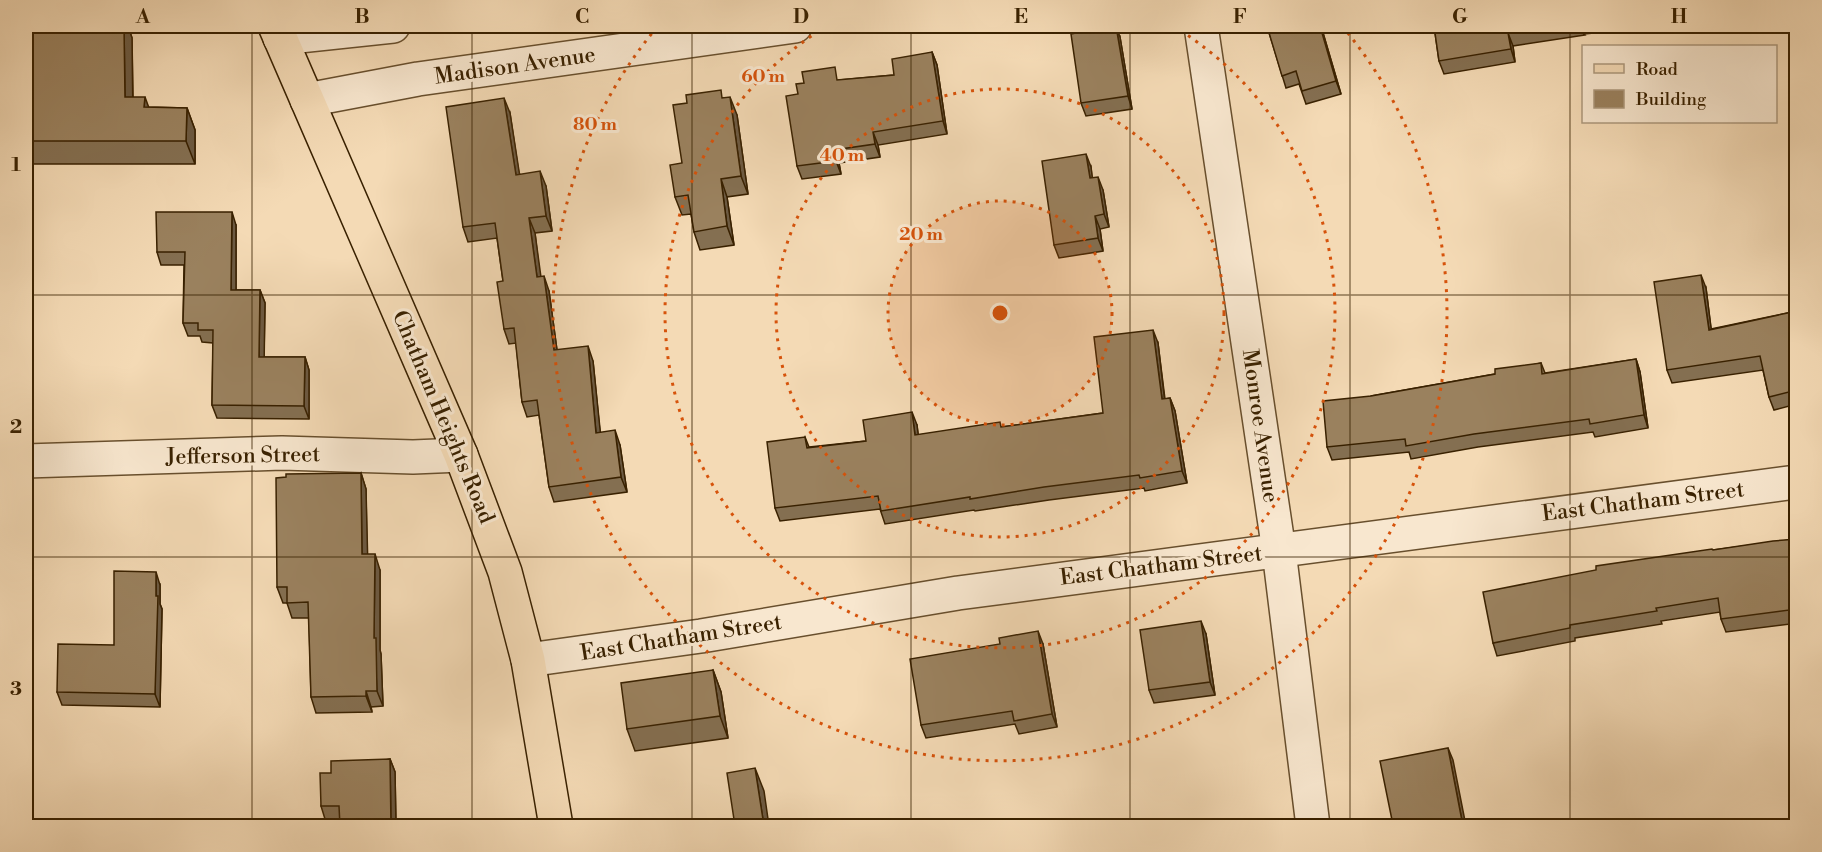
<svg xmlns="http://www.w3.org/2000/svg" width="1822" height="852" font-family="'Libre Bodoni',serif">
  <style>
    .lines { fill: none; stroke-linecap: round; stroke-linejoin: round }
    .minor-casing { stroke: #684f2d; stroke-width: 36 }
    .major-casing { stroke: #392100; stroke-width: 36 }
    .minor { stroke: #f8e7cf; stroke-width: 33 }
    .major { stroke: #f4dab5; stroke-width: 33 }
    .wall { fill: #846f51; stroke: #392100; stroke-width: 1.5 }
    .shaded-wall { fill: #6c5a42; stroke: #392100; stroke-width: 1.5 }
    .building { fill: #9a815e; stroke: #392100; stroke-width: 1.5 }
    .grid { fill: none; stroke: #392100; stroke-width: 1.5; stroke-opacity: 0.55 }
    .ring { fill: none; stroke: #d6530b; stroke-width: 3; stroke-dasharray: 3 6 }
    .labels { text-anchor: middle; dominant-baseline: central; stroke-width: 6; stroke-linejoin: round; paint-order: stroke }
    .street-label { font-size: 22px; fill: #392100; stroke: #f8e7cf }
    .centre { fill: #d6530b; stroke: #f8e7cf; stroke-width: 3 }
    .ring-label { font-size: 18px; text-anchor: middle; font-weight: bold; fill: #d6530b; stroke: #f8e7cf; stroke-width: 6; stroke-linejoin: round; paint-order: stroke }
    .neatline { fill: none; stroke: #392100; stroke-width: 2 }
    .grid-label { font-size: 20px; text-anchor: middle; font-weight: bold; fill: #392100 }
  </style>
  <rect width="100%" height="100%" fill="#f4dab5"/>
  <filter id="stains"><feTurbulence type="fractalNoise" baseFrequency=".00333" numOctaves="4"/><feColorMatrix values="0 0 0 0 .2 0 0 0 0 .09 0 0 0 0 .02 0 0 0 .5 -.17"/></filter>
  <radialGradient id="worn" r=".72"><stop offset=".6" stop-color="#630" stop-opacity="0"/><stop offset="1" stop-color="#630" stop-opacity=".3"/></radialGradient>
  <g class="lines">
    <defs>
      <g id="minor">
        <path d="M 1201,26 L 1279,551 L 1313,826"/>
        <path d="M 280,38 L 393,26"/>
        <path d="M 307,100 L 418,79 L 795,26"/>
        <path d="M 26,461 L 282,453 L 413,457 L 461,455"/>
        <path d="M 528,660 L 701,636 L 958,593 L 1796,482"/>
      </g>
      <path id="major" d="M 275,26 L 461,455 L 505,572 L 528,660 L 556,826"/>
    </defs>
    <!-- minor casing -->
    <use href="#minor" class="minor-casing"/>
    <!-- major casing -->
    <use href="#major" class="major-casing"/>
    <!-- minor -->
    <use href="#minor" class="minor"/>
    <!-- major -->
    <use href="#major" class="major"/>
  </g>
  <!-- wall -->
  <g class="wall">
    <path d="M 26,26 L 128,26 L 132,38 L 133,97 L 148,107 L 187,108 L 195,130 L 195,164 L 26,164 Z"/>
    <path d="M 1267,26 L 1321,26 L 1341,94 L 1306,104 L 1299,84 L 1286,88 Z"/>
    <path d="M 1434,26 L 1665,26 L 1584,34 L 1585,35 L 1513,46 L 1515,62 L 1444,74 L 1439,61 Z"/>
    <path d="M 1709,26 L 1756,26 L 1711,31 Z"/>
    <path d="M 1120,37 L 1132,109 L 1086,116 L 1081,103 Z"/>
    <path d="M 932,52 L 937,65 L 947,134 L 878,145 L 880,157 L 839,163 L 841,174 L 802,179 L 797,166 L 798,94 L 839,80 L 894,75 Z"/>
    <path d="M 724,98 L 737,115 L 748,194 L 727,197 L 734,245 L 700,250 L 694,232 L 691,214 L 682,215 L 675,197 L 682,163 Z"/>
    <path d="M 510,113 L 519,174 L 546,186 L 552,231 L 535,233 L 540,277 L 549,291 L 557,350 L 593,361 L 600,432 L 620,445 L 627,492 L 554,502 L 549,487 L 539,415 L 527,417 L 522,402 L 516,343 L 509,344 L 504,329 L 503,281 L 497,238 L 468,242 L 463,227 Z"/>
    <path d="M 1091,167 L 1092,178 L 1103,190 L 1109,227 L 1100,229 L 1103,251 L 1059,258 L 1054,245 Z"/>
    <path d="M 236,225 L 236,290 L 260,290 L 265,303 L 264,357 L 305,357 L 309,370 L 309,419 L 217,418 L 212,405 L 213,343 L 202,342 L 200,336 L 188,336 L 183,323 L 184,265 L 161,265 L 157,252 Z"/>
    <path d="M 1706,288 L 1711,329 L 1797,311 L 1797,404 L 1774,410 L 1769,397 L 1763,370 L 1672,383 L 1667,370 Z"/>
    <path d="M 1158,343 L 1165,399 L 1170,398 L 1175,411 L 1187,483 L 1145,491 L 1144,488 L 1049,500 L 975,511 L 974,510 L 885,524 L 880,509 L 780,521 L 775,508 L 805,437 L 809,447 L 866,441 L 917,425 L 918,435 L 1002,427 L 1103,413 Z"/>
    <path d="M 1636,359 L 1640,372 L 1648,428 L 1595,437 L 1593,432 L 1478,447 L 1411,459 L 1409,452 L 1332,460 L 1327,447 L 1371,396 L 1495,374 L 1541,363 L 1545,373 Z"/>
    <path d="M 361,473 L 366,489 L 367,554 L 380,570 L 380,650 L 381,654 L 383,706 L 371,707 L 372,712 L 316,713 L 311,697 L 309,618 L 292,618 L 287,603 L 283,603 L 277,587 Z"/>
    <path d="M 1797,539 L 1797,650 L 1792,638 L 1790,624 L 1726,632 L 1721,619 L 1720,612 L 1661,621 L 1662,624 L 1575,638 L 1575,641 L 1497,656 L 1493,643 L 1713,550 Z"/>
    <path d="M 160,585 L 160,604 L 162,609 L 160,707 L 62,705 L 57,692 L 114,645 Z"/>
    <path d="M 1206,634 L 1215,695 L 1154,703 L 1149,690 Z"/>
    <path d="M 1043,644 L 1057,727 L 1019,734 L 1015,724 L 926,738 L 921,725 Z"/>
    <path d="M 713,670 L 721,692 L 728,738 L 635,751 L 627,729 Z"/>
    <path d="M 390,759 L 395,772 L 396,826 L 340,826 L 339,819 L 325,819 L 321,806 L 331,773 Z"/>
  </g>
  <!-- shaded-wall -->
  <g class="shaded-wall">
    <path d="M 124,26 L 128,26 L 132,38 L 133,120 L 125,97 Z"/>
    <path d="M 1116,26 L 1120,37 L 1132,109 L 1128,96 Z"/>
    <path d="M 1320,26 L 1321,26 L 1341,94 L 1336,81 Z"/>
    <path d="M 1508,33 L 1513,46 L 1515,62 L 1511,49 Z"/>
    <path d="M 932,52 L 937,65 L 947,134 L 943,121 Z"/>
    <path d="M 145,97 L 153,119 L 144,107 Z"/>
    <path d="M 730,97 L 737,115 L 748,194 L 741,176 Z"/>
    <path d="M 504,98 L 510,113 L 522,190 L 516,175 Z"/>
    <path d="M 187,108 L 195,130 L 195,164 L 186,141 Z"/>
    <path d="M 873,132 L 878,145 L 880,157 L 875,144 Z"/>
    <path d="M 834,150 L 839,163 L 841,174 L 836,161 Z"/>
    <path d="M 1086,154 L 1091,167 L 1094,191 L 1090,178 Z"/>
    <path d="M 540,171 L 546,186 L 552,231 L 546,216 Z"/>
    <path d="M 1098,177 L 1103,190 L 1109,227 L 1104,214 Z"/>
    <path d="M 721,179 L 727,197 L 734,245 L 727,226 Z"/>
    <path d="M 232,212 L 236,225 L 236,303 L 231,290 Z"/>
    <path d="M 1095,216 L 1100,229 L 1103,251 L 1098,238 Z"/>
    <path d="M 529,218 L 535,233 L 543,292 L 537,277 Z"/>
    <path d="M 1701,275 L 1706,288 L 1713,343 L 1709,330 Z"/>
    <path d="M 544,276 L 549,291 L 559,365 L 554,350 Z"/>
    <path d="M 260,290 L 265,303 L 264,370 L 259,357 Z"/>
    <path d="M 1153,330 L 1158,343 L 1166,412 L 1162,399 Z"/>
    <path d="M 588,346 L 593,361 L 602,448 L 596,433 Z"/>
    <path d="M 305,357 L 309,370 L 309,419 L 304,406 Z"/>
    <path d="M 1636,359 L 1640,372 L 1648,428 L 1644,415 Z"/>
    <path d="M 1170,398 L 1175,411 L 1187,483 L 1182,471 Z"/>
    <path d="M 912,412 L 917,425 L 920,448 L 915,435 Z"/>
    <path d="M 615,430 L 620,445 L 627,492 L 621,477 Z"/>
    <path d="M 361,473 L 366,489 L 368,570 L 362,554 Z"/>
    <path d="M 375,554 L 380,570 L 380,650 L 381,654 L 383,706 L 377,691 L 374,638 Z"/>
    <path d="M 156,572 L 160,585 L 160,604 L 162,609 L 160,707 L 155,694 Z"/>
    <path d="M 1201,621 L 1206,634 L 1215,695 L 1210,682 Z"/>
    <path d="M 1038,631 L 1043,644 L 1057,727 L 1052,714 Z"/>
    <path d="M 713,670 L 721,692 L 728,738 L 720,716 Z"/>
    <path d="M 366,691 L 371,707 L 372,712 L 366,696 Z"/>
    <path d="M 1448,748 L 1453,760 L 1466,826 L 1463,826 Z"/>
    <path d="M 390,759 L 395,772 L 396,826 L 391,826 Z"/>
    <path d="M 755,768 L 764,791 L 769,826 L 764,826 Z"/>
  </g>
  <!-- building -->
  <g class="building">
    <path d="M 26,26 L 124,26 L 125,97 L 145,97 L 144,107 L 187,108 L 186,141 L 26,141 Z"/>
    <path d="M 1110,26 L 1116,26 L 1128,96 L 1081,103 L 1071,34 Z"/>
    <path d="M 1267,26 L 1320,26 L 1336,81 L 1302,91 L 1296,71 L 1282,76 Z"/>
    <path d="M 1434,26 L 1559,26 L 1508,33 L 1511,49 L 1439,61 Z"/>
    <path d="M 932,52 L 943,121 L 873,132 L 875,144 L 834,150 L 836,161 L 797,166 L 786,96 L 798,94 L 796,84 L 804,83 L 802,72 L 835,67 L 837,80 L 894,75 L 892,59 Z"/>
    <path d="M 721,90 L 722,98 L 730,97 L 741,176 L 721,179 L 727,226 L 694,232 L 688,195 L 675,197 L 670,165 L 682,163 L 673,105 L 687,103 L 686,95 Z"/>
    <path d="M 504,98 L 516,175 L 540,171 L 546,216 L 529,218 L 537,277 L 544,276 L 554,350 L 588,346 L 596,433 L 615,430 L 621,477 L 549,487 L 537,400 L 522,402 L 514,328 L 504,329 L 497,282 L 503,281 L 495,223 L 463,227 L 446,107 Z"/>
    <path d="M 1086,154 L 1090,178 L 1098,177 L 1104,214 L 1095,216 L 1098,238 L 1054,245 L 1042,161 Z"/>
    <path d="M 1792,203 L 1797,203 L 1797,235 Z"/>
    <path d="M 156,212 L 232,212 L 231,290 L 260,290 L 259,357 L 305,357 L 304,406 L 212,405 L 213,330 L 198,330 L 198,323 L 183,323 L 185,252 L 157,252 Z"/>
    <path d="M 1701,275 L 1709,330 L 1797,311 L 1797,390 L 1769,397 L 1760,356 L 1667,370 L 1654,282 Z"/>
    <path d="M 1153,330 L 1162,399 L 1170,398 L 1182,471 L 1140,478 L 1139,475 L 1044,487 L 970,499 L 970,497 L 881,511 L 878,496 L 775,508 L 767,442 L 805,437 L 807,448 L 866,441 L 863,420 L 912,412 L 915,435 L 1000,422 L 1001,427 L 1103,413 L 1094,337 Z"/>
    <path d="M 1636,359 L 1644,415 L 1590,424 L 1589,419 L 1474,434 L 1406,446 L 1405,439 L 1327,447 L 1323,401 L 1371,396 L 1495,374 L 1495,369 L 1541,363 L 1542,374 Z"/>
    <path d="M 361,473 L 362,554 L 375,554 L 374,638 L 376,638 L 377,691 L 366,691 L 366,696 L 311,697 L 308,602 L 287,603 L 287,587 L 277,587 L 276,478 L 286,477 L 286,474 Z"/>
    <path d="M 1797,539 L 1797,637 L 1792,638 L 1789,610 L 1721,619 L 1718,598 L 1656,608 L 1657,611 L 1570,625 L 1570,628 L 1493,643 L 1483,592 L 1596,570 L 1596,566 L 1712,549 L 1713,550 L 1773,541 Z"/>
    <path d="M 114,571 L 156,572 L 156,596 L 158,596 L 155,694 L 57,692 L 58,644 L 114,645 Z"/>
    <path d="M 1201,621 L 1210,682 L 1149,690 L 1140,630 Z"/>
    <path d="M 1038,631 L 1052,714 L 1014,721 L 1012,711 L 921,725 L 910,659 L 1000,644 L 999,638 Z"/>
    <path d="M 713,670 L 720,716 L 627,729 L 621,683 Z"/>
    <path d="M 1797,710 L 1797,758 L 1790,711 Z"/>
    <path d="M 1448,748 L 1463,826 L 1395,826 L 1394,820 L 1392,820 L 1380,761 Z"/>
    <path d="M 390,759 L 391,826 L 340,826 L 339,806 L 321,806 L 320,773 L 331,773 L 331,761 Z"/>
    <path d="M 755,768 L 764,826 L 735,826 L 727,773 Z"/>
  </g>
  <!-- grid -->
  <path class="grid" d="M 252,26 L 252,826M 472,26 L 472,826M 692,26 L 692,826M 911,26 L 911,826M 1130,26 L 1130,826M 1350,26 L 1350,826M 1570,26 L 1570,826M 26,295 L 1796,295M 26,557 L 1796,557"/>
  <!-- distance rings -->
  <circle cx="1000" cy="313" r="112" fill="#d6530b" fill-opacity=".12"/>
  <g class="ring">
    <circle cx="1000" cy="313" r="112"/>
    <circle cx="1000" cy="313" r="224"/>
    <path d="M1173 26A335 335 0 1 1 827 26"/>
    <path d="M1342 26A447 447 0 1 1 658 26"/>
  </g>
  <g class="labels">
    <!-- street labels -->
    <g class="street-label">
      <text transform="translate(515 66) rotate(-8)">Madison Avenue</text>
      <text transform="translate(443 417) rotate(67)">Chatham Heights Road</text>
      <text transform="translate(1260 426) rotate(82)">Monroe Avenue</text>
      <text transform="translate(243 456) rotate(-1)">Jefferson Street</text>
      <text transform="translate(1643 502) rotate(-7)">East Chatham Street</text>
      <text transform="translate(1161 566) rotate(-7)">East Chatham Street</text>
      <text transform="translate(681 638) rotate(-9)">East Chatham Street</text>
    </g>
  </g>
  <circle cx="1000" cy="313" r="9" class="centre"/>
  <g class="ring-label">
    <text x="763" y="82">60 m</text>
    <text x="595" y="130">80 m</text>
    <text x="842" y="161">40 m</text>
    <text x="921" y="240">20 m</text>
  </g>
  <!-- margin -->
  <rect width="1822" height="852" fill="none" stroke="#f4dab5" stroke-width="66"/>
  <!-- legend -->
  <rect x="1582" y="45" width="195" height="78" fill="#f8e7cf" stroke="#ac987c" stroke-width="1.5"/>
  <rect x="1594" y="64" width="30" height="9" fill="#f4dab5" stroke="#ac987c" stroke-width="1.5"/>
  <text x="1636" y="75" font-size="18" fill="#392100">Road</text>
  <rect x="1594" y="90" width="30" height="18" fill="#9a815e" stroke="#ac987c" stroke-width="1.5"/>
  <text x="1636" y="105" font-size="18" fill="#392100">Building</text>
  <rect x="33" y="33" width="1756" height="786" class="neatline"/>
  <g class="grid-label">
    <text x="143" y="23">A</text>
    <text x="362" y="23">B</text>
    <text x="582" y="23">C</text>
    <text x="801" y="23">D</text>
    <text x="1021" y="23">E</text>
    <text x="1240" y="23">F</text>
    <text x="1460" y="23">G</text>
    <text x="1679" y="23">H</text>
    <text x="16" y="171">1</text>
    <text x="16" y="433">2</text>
    <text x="16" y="695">3</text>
  </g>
  <rect width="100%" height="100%" filter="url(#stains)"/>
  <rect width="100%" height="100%" fill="url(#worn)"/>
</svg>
